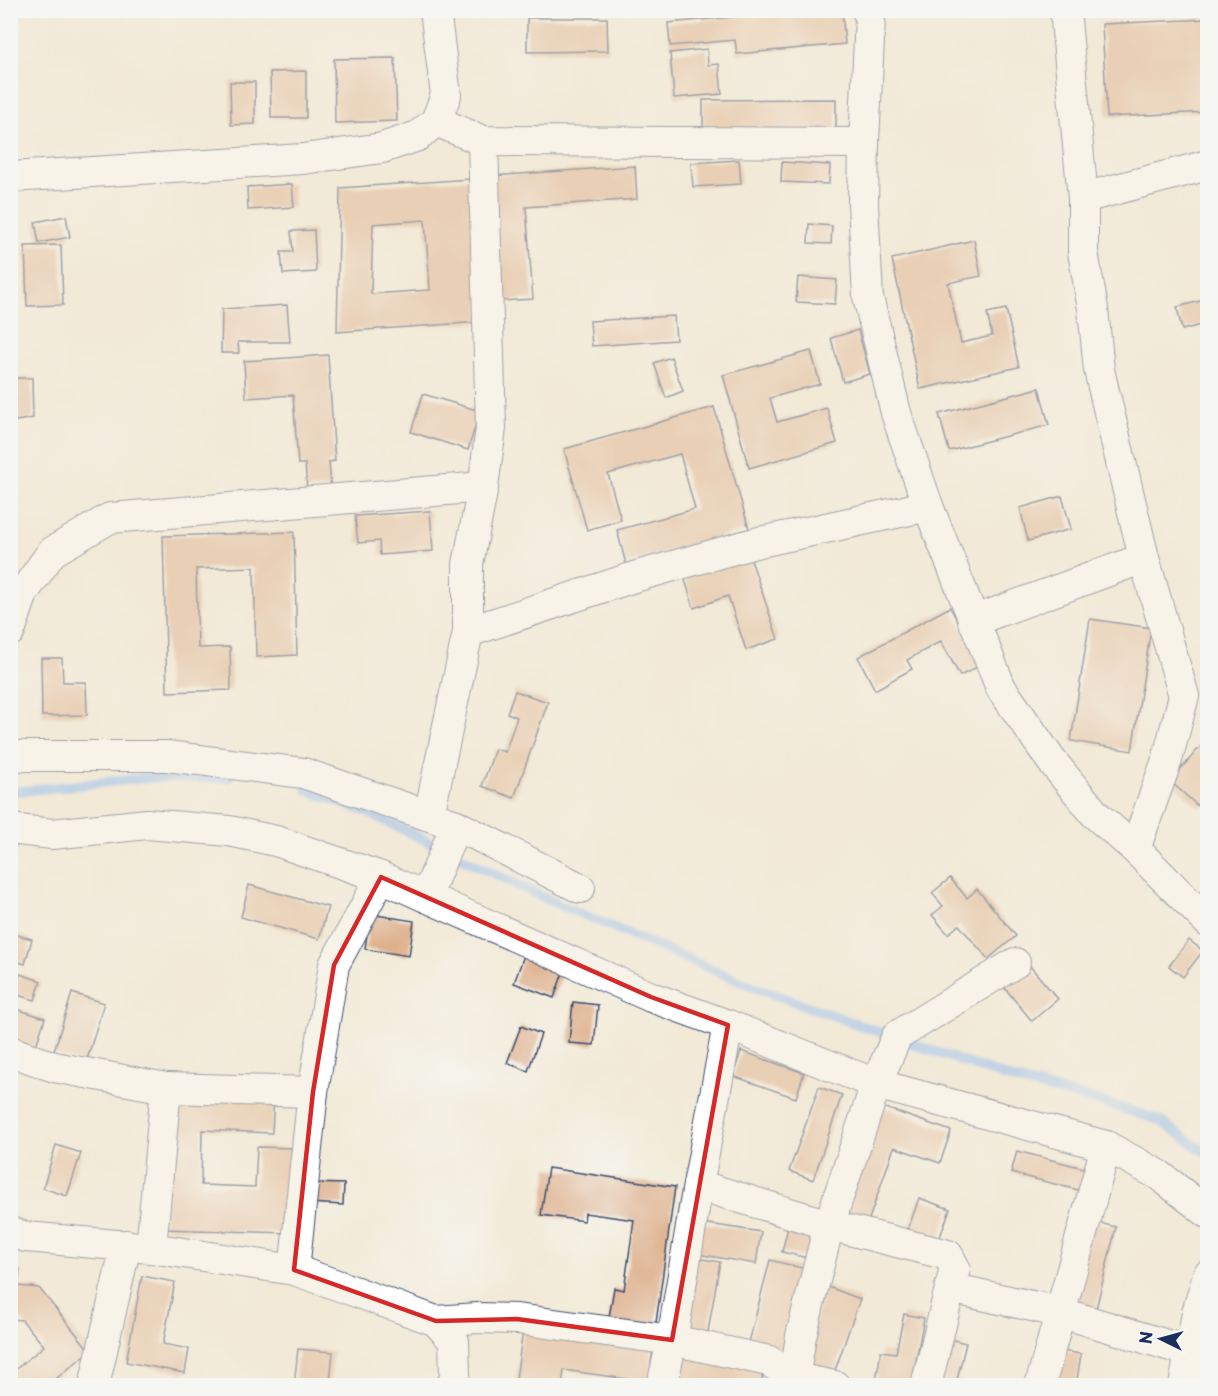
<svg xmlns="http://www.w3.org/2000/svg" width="1218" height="1396" font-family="'Playpen Sans',sans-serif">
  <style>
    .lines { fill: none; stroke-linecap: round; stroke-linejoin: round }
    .stream { stroke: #89b9f5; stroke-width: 10 }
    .building { fill: #deb08c; fill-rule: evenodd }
    .street-casing { stroke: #3b4b70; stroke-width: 32 }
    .street { stroke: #fff; stroke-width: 30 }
    .marked { fill: none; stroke: #d62828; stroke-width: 4.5; stroke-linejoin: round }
  </style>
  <rect width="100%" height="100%" fill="#f6f6f2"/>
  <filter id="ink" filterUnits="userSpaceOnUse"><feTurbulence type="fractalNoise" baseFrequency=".0167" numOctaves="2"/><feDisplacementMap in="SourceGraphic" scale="12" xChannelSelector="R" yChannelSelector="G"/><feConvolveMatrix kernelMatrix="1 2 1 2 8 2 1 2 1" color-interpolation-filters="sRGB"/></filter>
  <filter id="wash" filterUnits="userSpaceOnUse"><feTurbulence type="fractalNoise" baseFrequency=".008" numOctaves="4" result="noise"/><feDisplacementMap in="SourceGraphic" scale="24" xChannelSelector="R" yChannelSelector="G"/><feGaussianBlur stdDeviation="1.35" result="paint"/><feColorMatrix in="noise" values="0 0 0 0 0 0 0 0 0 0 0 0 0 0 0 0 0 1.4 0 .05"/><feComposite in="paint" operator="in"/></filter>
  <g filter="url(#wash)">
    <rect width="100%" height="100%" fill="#f2ead7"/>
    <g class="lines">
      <!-- stream -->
      <g class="stream">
        <path d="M 307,790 L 367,812 L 551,901 L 756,988 L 1015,1080 L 1102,1102 L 1159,1120 L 1208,1154"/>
        <path d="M 10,792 L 156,777 L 229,778"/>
      </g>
    </g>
    <g id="blocks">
      <!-- building -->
      <g class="building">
        <path d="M 810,10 L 842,10 L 845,44 L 737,54 L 735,40 L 670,46 L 668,23 Z"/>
        <path d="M 527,18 L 607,18 L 608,51 L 527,52 Z"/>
        <path d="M 1208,19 L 1208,112 L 1107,117 L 1102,24 Z"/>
        <path d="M 707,49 L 708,65 L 719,64 L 722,94 L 674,98 L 670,53 Z"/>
        <path d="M 395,58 L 397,121 L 335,123 L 334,59 Z"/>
        <path d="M 306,71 L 306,118 L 271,118 L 270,72 Z"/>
        <path d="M 230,82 L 255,82 L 255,124 L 231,125 Z"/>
        <path d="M 836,99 L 836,133 L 703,134 L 703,100 Z"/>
        <path d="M 739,160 L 741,184 L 693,187 L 691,163 Z"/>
        <path d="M 782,162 L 830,165 L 829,184 L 781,182 Z"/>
        <path d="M 635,166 L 637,199 L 526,207 L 533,299 L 499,301 L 490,176 Z"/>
        <path d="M 471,179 L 481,322 L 337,332 L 340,188 ZM 425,220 L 430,290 L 371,294 L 373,224 Z"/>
        <path d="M 292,184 L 294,207 L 248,210 L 247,187 Z"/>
        <path d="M 66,216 L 70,237 L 39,243 L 35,222 Z"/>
        <path d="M 10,224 L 12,224 L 15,314 L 10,314 Z"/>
        <path d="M 809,224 L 832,226 L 831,244 L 808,243 Z"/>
        <path d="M 314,230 L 316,272 L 283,274 L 281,252 L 293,252 L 291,231 Z"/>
        <path d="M 974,240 L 981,276 L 948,283 L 961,343 L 992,336 L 987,313 L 1006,309 L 1019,367 L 920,389 L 892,259 Z"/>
        <path d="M 61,245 L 63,305 L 27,306 L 25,246 Z"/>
        <path d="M 798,277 L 837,280 L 835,304 L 796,302 Z"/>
        <path d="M 1208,299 L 1208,323 L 1182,330 L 1177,307 Z"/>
        <path d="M 287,305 L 290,342 L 238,342 L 239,353 L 221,353 L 222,309 Z"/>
        <path d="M 674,316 L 676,340 L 592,346 L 590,321 Z"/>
        <path d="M 858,330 L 870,374 L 843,382 L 831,338 Z"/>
        <path d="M 811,351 L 820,384 L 770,398 L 777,422 L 827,408 L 837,443 L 749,468 L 723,375 Z"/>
        <path d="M 328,355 L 335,461 L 329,462 L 331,488 L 307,489 L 305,464 L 298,464 L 293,395 L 246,398 L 244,361 Z"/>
        <path d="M 671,357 L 683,391 L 666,398 L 654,363 Z"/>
        <path d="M 10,378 L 32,378 L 33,418 L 10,422 Z"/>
        <path d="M 1039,388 L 1049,425 L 949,451 L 939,414 Z"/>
        <path d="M 423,394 L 480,411 L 468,450 L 411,432 Z"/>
        <path d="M 714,407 L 749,529 L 626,564 L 617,530 L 695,509 L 680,454 L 608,474 L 621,520 L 587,530 L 564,449 Z"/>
        <path d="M 1062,496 L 1071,529 L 1028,541 L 1020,508 Z"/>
        <path d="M 430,511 L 433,551 L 380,555 L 379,541 L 358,543 L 355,516 Z"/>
        <path d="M 294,532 L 297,655 L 256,657 L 254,567 L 196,569 L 198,648 L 230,647 L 231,690 L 167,692 L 163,536 Z"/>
        <path d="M 748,551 L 778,639 L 746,650 L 728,596 L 694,608 L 683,574 Z"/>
        <path d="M 950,607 L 981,665 L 960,676 L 941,641 L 907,660 L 912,669 L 875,690 L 858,657 Z"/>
        <path d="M 1090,619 L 1151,628 L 1132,751 L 1071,741 Z"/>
        <path d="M 41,658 L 62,658 L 63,682 L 86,682 L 87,715 L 42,716 Z"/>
        <path d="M 515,691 L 548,702 L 514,798 L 482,786 L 495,749 L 505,752 L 517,717 L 507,713 Z"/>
        <path d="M 1208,738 L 1208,799 L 1200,808 L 1170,781 Z"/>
        <path d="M 950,878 L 967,898 L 977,889 L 1016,936 L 988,959 L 959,925 L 948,934 L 932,915 L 943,906 L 932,893 Z"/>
        <path d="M 249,885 L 328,907 L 319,939 L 241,917 Z"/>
        <path d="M 370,914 L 414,921 L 409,956 L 365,949 Z"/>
        <path d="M 10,933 L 32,939 L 25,964 L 10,959 Z"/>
        <path d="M 1189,940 L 1203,951 L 1183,977 L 1169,966 Z"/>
        <path d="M 526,950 L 566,964 L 554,998 L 514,983 Z"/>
        <path d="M 1029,965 L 1058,999 L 1032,1021 L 1004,987 Z"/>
        <path d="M 20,974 L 41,981 L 35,1000 L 14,994 Z"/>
        <path d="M 72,993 L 104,1003 L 86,1063 L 53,1054 Z"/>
        <path d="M 573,1002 L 598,1005 L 594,1045 L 569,1043 Z"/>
        <path d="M 10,1007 L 45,1018 L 35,1049 L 10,1041 Z"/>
        <path d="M 521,1026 L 541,1034 L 528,1071 L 507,1063 Z"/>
        <path d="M 741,1051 L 804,1073 L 796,1098 L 733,1076 Z"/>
        <path d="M 819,1087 L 842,1095 L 813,1180 L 789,1171 Z"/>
        <path d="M 170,1092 L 274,1096 L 272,1133 L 202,1130 L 201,1185 L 255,1187 L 257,1147 L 293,1148 L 290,1233 L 164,1229 Z"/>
        <path d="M 874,1104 L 951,1131 L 940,1163 L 894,1147 L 866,1228 L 835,1217 Z"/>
        <path d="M 56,1145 L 81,1153 L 67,1196 L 43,1188 Z"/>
        <path d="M 1017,1151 L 1095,1171 L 1090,1193 L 1011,1173 Z"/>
        <path d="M 548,1168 L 675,1187 L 655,1330 L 608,1323 L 614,1288 L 624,1290 L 634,1220 L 585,1213 L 584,1221 L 541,1215 Z"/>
        <path d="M 310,1183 L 344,1184 L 343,1205 L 309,1203 Z"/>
        <path d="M 919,1198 L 950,1209 L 936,1248 L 905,1238 Z"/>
        <path d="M 1087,1220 L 1116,1227 L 1096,1309 L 1066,1302 Z"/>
        <path d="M 702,1223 L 761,1232 L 756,1264 L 697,1254 Z"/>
        <path d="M 788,1227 L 819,1235 L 812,1259 L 782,1252 Z"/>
        <path d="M 696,1258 L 720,1262 L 706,1343 L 683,1339 Z"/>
        <path d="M 770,1260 L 806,1269 L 783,1359 L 747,1350 Z"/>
        <path d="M 10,1268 L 20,1269 L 18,1286 L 39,1288 L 90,1351 L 47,1386 L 10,1386 L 10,1374 L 44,1346 L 22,1320 L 10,1319 Z"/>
        <path d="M 142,1276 L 175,1282 L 163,1344 L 189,1349 L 185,1373 L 126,1362 Z"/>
        <path d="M 826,1286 L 860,1299 L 833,1376 L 799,1364 Z"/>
        <path d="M 904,1314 L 924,1318 L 911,1386 L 875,1386 L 881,1351 L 896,1353 Z"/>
        <path d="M 524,1323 L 654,1341 L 648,1386 L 626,1386 L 627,1379 L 564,1370 L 562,1386 L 515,1386 Z"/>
        <path d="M 945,1338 L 966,1343 L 957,1380 L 974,1386 L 933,1386 Z"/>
        <path d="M 298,1349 L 333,1352 L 330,1382 L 340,1386 L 294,1386 Z"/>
        <path d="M 1051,1349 L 1081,1354 L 1076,1386 L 1045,1386 Z"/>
        <path d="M 682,1352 L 764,1366 L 761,1386 L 677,1386 Z"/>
      </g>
    </g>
  </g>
  <g filter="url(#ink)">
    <use href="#blocks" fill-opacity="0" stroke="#3b4b70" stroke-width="1.5"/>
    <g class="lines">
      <defs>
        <g id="street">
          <path d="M 867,10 L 870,18 L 864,143 L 863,204 L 868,297 L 896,413 L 928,506 L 1001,688 L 1051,760 L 1096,815 L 1135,849 L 1208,922"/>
          <path d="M 1065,10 L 1083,198 L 1083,252 L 1093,309 L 1099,370 L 1144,558 L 1184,696 L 1167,760 L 1135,849"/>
          <path d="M 436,121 L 483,141 L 864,143"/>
          <path d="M 10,177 L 303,159 L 382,148 L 418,136 L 436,121 L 446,95 L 435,10"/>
          <path d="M 1083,198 L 1208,165"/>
          <path d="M 973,621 L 1144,558"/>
          <path d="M 10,631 L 23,593 L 52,552 L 110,518 L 483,487"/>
          <path d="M 468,632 L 634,577 L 755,543 L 928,506"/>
          <path d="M 10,756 L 167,756 L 303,773 L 456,825"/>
          <path d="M 429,815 L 468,632 L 468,564 L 483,487 L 491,428 L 483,141"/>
          <path d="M 10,829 L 52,834 L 147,824 L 229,831 L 276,841 L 381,877 L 334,965 L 313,1092 L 294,1270"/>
          <path d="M 381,877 L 651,997 L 728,1025 L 876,1084 L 1106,1146 L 1159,1175 L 1208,1213"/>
          <path d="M 426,897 L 456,825 L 580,888"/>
          <path d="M 728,1025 L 698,1185 L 829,1225 L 948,1255 L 955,1268 L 950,1288 L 1059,1312 L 1190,1352"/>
          <path d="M 10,1051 L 54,1067 L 166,1088"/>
          <path d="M 10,1232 L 26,1237 L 151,1248 L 294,1270 L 337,1285 L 436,1321 L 454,1341 L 455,1375 L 452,1386"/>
          <path d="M 151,1248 L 166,1088 L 313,1092"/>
          <path d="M 1197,1313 L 1208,1275"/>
          <path d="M 436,1321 L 477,1318 L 517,1319 L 672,1340 L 769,1361 L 794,1378 L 835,1386"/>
          <path d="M 94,1386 L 126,1245"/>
          <path d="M 662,1386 L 672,1340 L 698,1185"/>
          <path d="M 793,1386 L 801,1336 L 829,1225 L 876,1084 L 897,1036 L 1015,963"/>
          <path d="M 926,1386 L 950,1288"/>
          <path d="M 1040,1386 L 1106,1146"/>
          <path d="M 1184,1386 L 1197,1313 L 1208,1312"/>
        </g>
      </defs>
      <!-- street casing -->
      <use href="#street" class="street-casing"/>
      <!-- street -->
      <use href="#street" class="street"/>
    </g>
  </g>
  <!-- marked area -->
  <path d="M0 0H1218V1396H0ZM 381,877 L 651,997 L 728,1025 L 672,1340 L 517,1319 L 436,1321 L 294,1270 L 313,1092 L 334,965 Z" fill="#f2ead7" fill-opacity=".55" fill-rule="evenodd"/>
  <path class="marked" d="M 381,877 L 651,997 L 728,1025 L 672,1340 L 517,1319 L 436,1321 L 294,1270 L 313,1092 L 334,965 Z"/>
  <!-- margin -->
  <rect width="1218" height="1396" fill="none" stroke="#f6f6f2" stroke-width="36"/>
  <!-- north arrow -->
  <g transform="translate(1161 1339) rotate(275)" stroke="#f6f6f2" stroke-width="4.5" paint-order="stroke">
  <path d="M0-4.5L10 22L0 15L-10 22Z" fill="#1b2f5e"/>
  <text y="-9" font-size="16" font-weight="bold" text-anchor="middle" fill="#1b2f5e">N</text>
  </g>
</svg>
